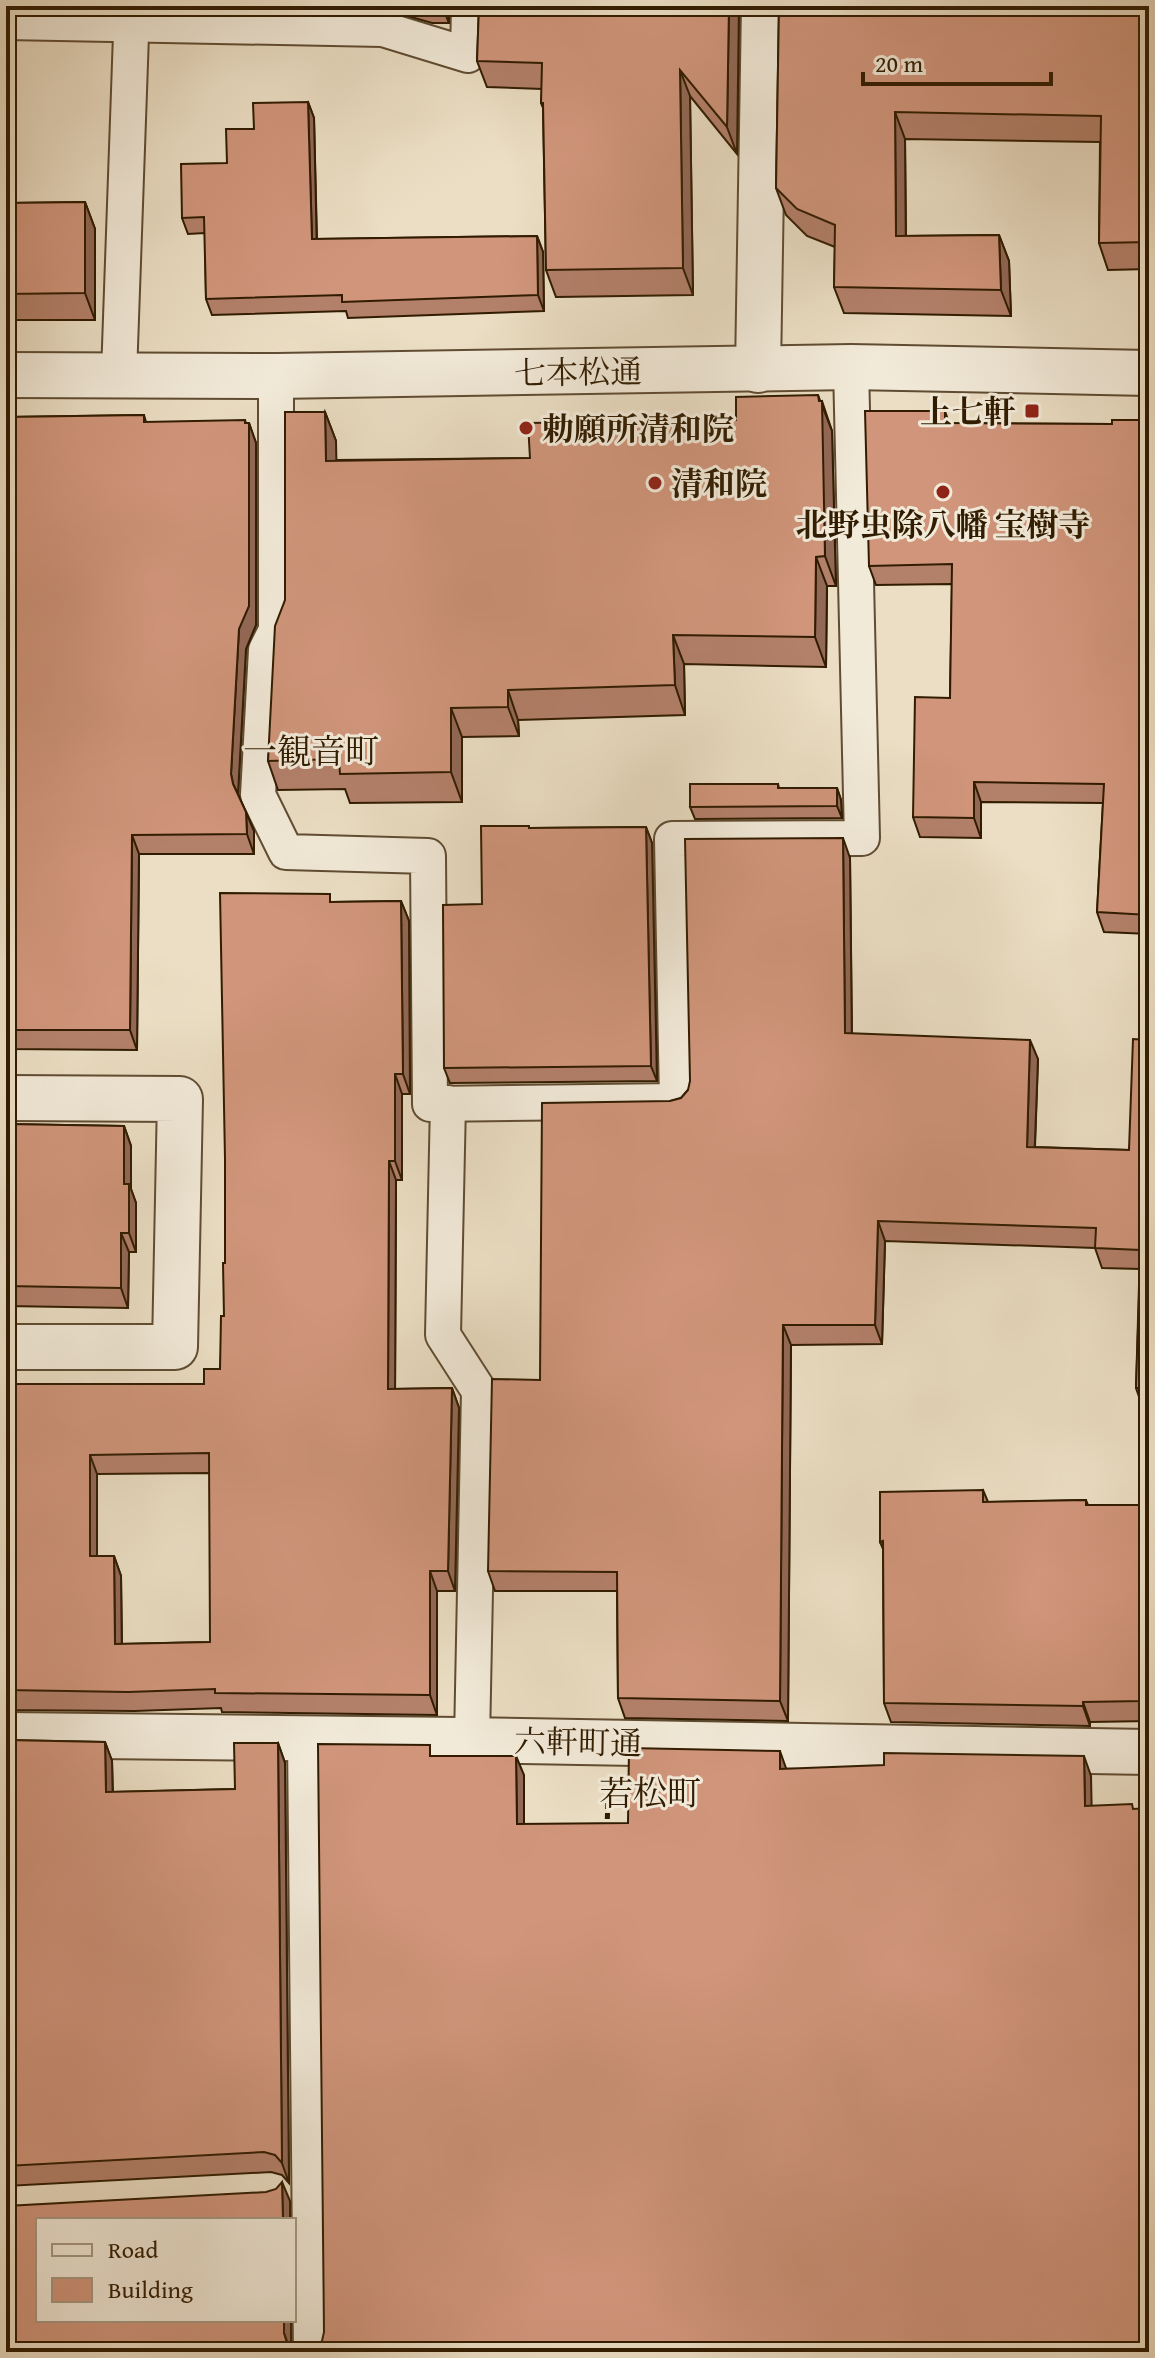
<svg xmlns="http://www.w3.org/2000/svg" width="1155" height="2358" font-family="'Gentium Book Plus','Noto Serif JP',serif">
  <style>
    .lines { fill: none; stroke-linecap: round; stroke-linejoin: round }
    .service-casing { stroke: #604c32; stroke-width: 38 }
    .minor-casing { stroke: #604c32; stroke-width: 48 }
    .tertiary-casing { stroke: #604c32; stroke-width: 48 }
    .path { stroke: #311c01; stroke-width: 5; stroke-dasharray: 6 4; stroke-linecap: butt }
    .service { stroke: #f2ead9; stroke-width: 34 }
    .minor { stroke: #f2ead9; stroke-width: 44 }
    .tertiary { stroke: #f2ead9; stroke-width: 44 }
    .wall { fill: #b3806a; stroke: #311c01; stroke-width: 2; fill-rule: evenodd }
    .shaded-wall { fill: #926856; stroke: #311c01; stroke-width: 2 }
    .building { fill: #d0957b; stroke: #311c01; stroke-width: 2; fill-rule: evenodd }
    .poi-dot { fill: #8f2418; stroke: #f2ead9; stroke-width: 3 }
    .labels { text-anchor: middle; dominant-baseline: central; stroke-width: 6; stroke-linejoin: round; paint-order: stroke }
    .street-label { font-size: 32px; fill: #311c01; stroke: #f2ead9 }
    .poi-label { font-size: 32px; font-weight: bold; fill: #311c01; stroke: #f2ead9; text-anchor: start }
    .neighbourhood-label { font-size: 34px; fill: #311c01; stroke: #f2ead9 }
  </style>
  <rect width="100%" height="100%" fill="#ebdec4"/>
  <filter id="stains"><feTurbulence type="fractalNoise" baseFrequency=".0025" numOctaves="4"/><feColorMatrix values="0 0 0 0 .2 0 0 0 0 .09 0 0 0 0 .02 0 0 0 .5 -.17"/></filter>
  <radialGradient id="worn" r=".72"><stop offset=".6" stop-color="#630" stop-opacity="0"/><stop offset="1" stop-color="#630" stop-opacity=".3"/></radialGradient>
  <g class="lines">
    <defs>
      <g id="service">
        <path d="M 6,22 L 383,29 L 468,55 L 469,6"/>
        <path d="M 119,375 L 132,6"/>
        <path d="M 276,376 L 276,630 L 266,650 L 258,795 L 286,852 L 428,856 L 430,1104 L 677,1101 L 672,839 L 862,838 L 851,367"/>
        <path d="M 448,1103 L 443,1335 L 479,1391 L 472,1740"/>
        <path d="M 305,1738 L 311,2352"/>
      </g>
      <g id="minor">
        <path d="M 758,370 L 764,6"/>
        <path d="M 6,1098 L 180,1099 L 175,1347 L 6,1347"/>
        <path d="M 6,1735 L 461,1740 L 1149,1752"/>
      </g>
      <path id="tertiary" d="M 6,375 L 276,376 L 851,367 L 1149,373"/>
    </defs>
    <!-- service casing -->
    <use href="#service" class="service-casing"/>
    <!-- minor casing -->
    <use href="#minor" class="minor-casing"/>
    <!-- tertiary casing -->
    <use href="#tertiary" class="tertiary-casing"/>
    <!-- path -->
    <path class="path" d="M 607,1829 L 608,1799"/>
    <!-- service -->
    <use href="#service" class="service"/>
    <!-- minor -->
    <use href="#minor" class="minor"/>
    <!-- tertiary -->
    <use href="#tertiary" class="tertiary"/>
  </g>
  <!-- wall -->
  <g class="wall">
    <path d="M 222,6 L 449,6 L 449,23 L 432,23 L 383,9 Z"/>
    <path d="M 479,6 L 739,6 L 737,154 L 690,96 L 693,295 L 556,297 L 546,270 L 543,108 L 541,103 L 542,89 L 487,87 L 477,61 Z"/>
    <path d="M 779,6 L 1149,6 L 1149,269 L 1108,270 L 1099,243 L 1100,142 L 905,139 L 906,236 L 999,235 L 1009,261 L 1011,316 L 844,313 L 834,287 L 835,247 L 807,236 L 786,215 L 776,188 Z"/>
    <path d="M 308,102 L 314,118 L 317,239 L 537,236 L 543,252 L 544,311 L 348,318 L 346,311 L 212,315 L 206,299 L 205,233 L 188,234 L 182,218 L 254,129 Z"/>
    <path d="M 85,202 L 95,229 L 95,320 L 14,320 L 12,314 L 6,314 L 6,203 Z"/>
    <path d="M 822,401 L 832,431 L 836,586 L 827,586 L 826,667 L 684,664 L 685,715 L 518,720 L 519,736 L 462,737 L 462,802 L 350,803 L 345,789 L 278,790 L 268,761 L 285,600 L 325,412 L 336,441 L 336,460 L 530,458 L 736,420 Z"/>
    <path d="M 945,411 L 949,423 L 1112,424 L 1149,420 L 1149,934 L 1104,932 L 1097,912 L 1103,803 L 981,802 L 981,838 L 920,837 L 913,817 L 950,698 L 952,584 L 876,585 L 869,566 Z"/>
    <path d="M 144,415 L 146,422 L 249,423 L 256,443 L 256,625 L 246,649 L 238,794 L 254,831 L 254,854 L 139,854 L 137,1050 L 6,1049 L 6,417 Z"/>
    <path d="M 778,784 L 779,788 L 837,788 L 841,800 L 842,818 L 695,819 L 690,807 Z"/>
    <path d="M 646,827 L 652,843 L 657,1081 L 450,1083 L 444,1068 L 482,904 L 530,828 Z"/>
    <path d="M 850,858 L 852,1034 L 1038,1059 L 1035,1147 L 1129,1150 L 1149,1040 L 1149,1408 L 1143,1408 L 1136,1388 L 1140,1269 L 1102,1268 L 1095,1248 L 885,1241 L 882,1344 L 791,1345 L 788,1721 L 625,1718 L 618,1698 L 617,1591 L 495,1591 L 488,1571 L 540,1380 L 670,1101 L 681,1098 L 688,1090 Z"/>
    <path d="M 401,901 L 409,921 L 410,1094 L 402,1094 L 402,1180 L 396,1180 L 395,1389 L 452,1388 L 459,1408 L 455,1591 L 437,1591 L 437,1715 L 222,1712 L 221,1708 L 135,1711 L 6,1710 L 6,1384 L 204,1384 L 220,1369 L 224,1316 L 225,1263 L 333,902 ZM 210,1473 L 210,1642 L 122,1644 L 121,1576 L 114,1556 L 97,1556 L 97,1474 Z"/>
    <path d="M 6,1124 L 124,1126 L 131,1146 L 131,1189 L 136,1203 L 136,1252 L 129,1252 L 128,1308 L 6,1306 Z"/>
    <path d="M 983,1490 L 988,1502 L 1086,1500 L 1088,1505 L 1149,1505 L 1149,1721 L 1090,1722 L 1090,1726 L 891,1722 L 884,1703 L 883,1549 L 880,1542 Z"/>
    <path d="M 6,1740 L 105,1742 L 112,1761 L 113,1792 L 235,1789 L 278,1743 L 285,1763 L 289,2183 L 282,2175 L 271,2172 L 6,2186 Z"/>
  </g>
  <!-- shaded-wall -->
  <g class="shaded-wall">
    <path d="M 442,6 L 449,6 L 449,23 Z"/>
    <path d="M 729,6 L 739,6 L 737,154 L 727,127 Z"/>
    <path d="M 6,35 L 9,42 L 9,85 L 6,76 Z"/>
    <path d="M 680,70 L 690,96 L 693,295 L 683,268 Z"/>
    <path d="M 308,102 L 314,118 L 317,255 L 312,239 Z"/>
    <path d="M 895,112 L 905,139 L 906,263 L 896,236 Z"/>
    <path d="M 85,202 L 95,229 L 95,320 L 85,293 Z"/>
    <path d="M 999,235 L 1009,261 L 1011,316 L 1001,290 Z"/>
    <path d="M 537,236 L 543,252 L 544,311 L 538,295 Z"/>
    <path d="M 818,395 L 832,431 L 836,586 L 825,556 Z"/>
    <path d="M 325,412 L 336,441 L 337,490 L 326,461 Z"/>
    <path d="M 245,420 L 249,432 L 249,423 L 256,443 L 256,625 L 246,649 L 238,794 L 233,784 L 231,774 L 239,629 Z"/>
    <path d="M 816,557 L 827,586 L 826,667 L 815,637 Z"/>
    <path d="M 673,635 L 684,664 L 685,715 L 675,685 Z"/>
    <path d="M 508,690 L 518,720 L 519,736 L 508,707 Z"/>
    <path d="M 451,708 L 462,737 L 462,802 L 451,772 Z"/>
    <path d="M 974,782 L 981,802 L 981,838 L 974,818 Z"/>
    <path d="M 837,788 L 841,800 L 842,818 L 837,806 Z"/>
    <path d="M 246,812 L 254,831 L 254,854 L 247,834 Z"/>
    <path d="M 646,827 L 652,843 L 657,1081 L 651,1066 Z"/>
    <path d="M 132,835 L 139,854 L 137,1050 L 130,1030 Z"/>
    <path d="M 843,838 L 850,858 L 852,1053 L 845,1033 Z"/>
    <path d="M 401,901 L 409,921 L 410,1094 L 403,1074 Z"/>
    <path d="M 1030,1040 L 1038,1059 L 1034,1167 L 1027,1147 Z"/>
    <path d="M 395,1074 L 402,1094 L 402,1180 L 395,1161 Z"/>
    <path d="M 124,1126 L 131,1146 L 131,1189 L 136,1203 L 136,1252 L 129,1233 L 124,1184 Z"/>
    <path d="M 389,1161 L 396,1180 L 395,1408 L 388,1389 Z"/>
    <path d="M 878,1221 L 885,1241 L 882,1344 L 875,1325 Z"/>
    <path d="M 121,1233 L 129,1252 L 128,1308 L 121,1288 Z"/>
    <path d="M 783,1325 L 791,1345 L 788,1721 L 780,1701 Z"/>
    <path d="M 452,1388 L 459,1408 L 455,1591 L 448,1571 Z"/>
    <path d="M 90,1455 L 97,1474 L 97,1576 L 90,1556 Z"/>
    <path d="M 114,1556 L 121,1576 L 122,1664 L 115,1644 Z"/>
    <path d="M 430,1571 L 437,1591 L 437,1715 L 430,1695 Z"/>
    <path d="M 1142,1684 L 1149,1702 L 1149,1719 L 1142,1701 Z"/>
    <path d="M 1083,1702 L 1090,1722 L 1090,1726 L 1083,1706 Z"/>
    <path d="M 105,1742 L 112,1761 L 113,1812 L 106,1792 Z"/>
    <path d="M 278,1743 L 285,1763 L 289,2183 L 282,2163 Z"/>
    <path d="M 780,1751 L 787,1771 L 780,1769 Z"/>
    <path d="M 516,1756 L 524,1775 L 524,1844 L 517,1824 Z"/>
    <path d="M 1084,1756 L 1091,1776 L 1092,1825 L 1085,1806 Z"/>
    <path d="M 282,2182 L 290,2201 L 290,2220 L 283,2220 Z"/>
    <path d="M 284,2320 L 291,2320 L 291,2352 L 284,2333 Z"/>
  </g>
  <!-- building -->
  <g class="building">
    <path d="M 479,6 L 729,6 L 727,127 L 680,70 L 683,268 L 546,270 L 543,103 L 541,103 L 542,63 L 477,61 Z"/>
    <path d="M 779,6 L 1149,6 L 1149,242 L 1099,243 L 1101,116 L 895,112 L 896,236 L 999,235 L 1001,290 L 834,287 L 835,225 L 797,209 L 776,188 Z"/>
    <path d="M 308,102 L 312,239 L 537,236 L 538,295 L 342,302 L 342,295 L 206,299 L 204,217 L 182,218 L 181,164 L 227,163 L 226,129 L 254,129 L 253,103 Z"/>
    <path d="M 85,202 L 85,293 L 6,294 L 6,203 Z"/>
    <path d="M 818,395 L 819,401 L 822,401 L 825,556 L 816,557 L 815,637 L 673,635 L 675,685 L 508,690 L 508,707 L 451,708 L 451,772 L 340,774 L 339,759 L 268,761 L 275,626 L 285,600 L 285,412 L 325,412 L 326,461 L 530,458 L 528,423 L 736,420 L 736,397 Z"/>
    <path d="M 865,411 L 945,411 L 945,423 L 1112,424 L 1112,420 L 1149,420 L 1149,915 L 1097,912 L 1104,784 L 974,782 L 974,818 L 913,817 L 915,697 L 950,698 L 952,564 L 869,566 Z"/>
    <path d="M 144,415 L 144,422 L 245,420 L 245,423 L 249,423 L 249,606 L 239,629 L 231,774 L 233,784 L 246,812 L 247,834 L 132,835 L 130,1030 L 6,1030 L 6,417 Z"/>
    <path d="M 690,784 L 778,784 L 778,788 L 837,788 L 837,806 L 690,807 Z"/>
    <path d="M 481,826 L 529,826 L 529,828 L 646,827 L 651,1066 L 444,1068 L 443,905 L 482,904 Z"/>
    <path d="M 843,838 L 845,1033 L 1030,1040 L 1027,1147 L 1129,1150 L 1133,1039 L 1149,1040 L 1149,1388 L 1136,1388 L 1140,1250 L 1095,1248 L 1096,1228 L 878,1221 L 875,1325 L 783,1325 L 780,1701 L 618,1698 L 617,1572 L 488,1571 L 492,1379 L 540,1380 L 542,1103 L 670,1101 L 681,1098 L 688,1090 L 690,1081 L 685,839 Z"/>
    <path d="M 220,893 L 330,894 L 330,902 L 401,901 L 403,1074 L 395,1074 L 395,1161 L 389,1161 L 388,1389 L 452,1388 L 448,1571 L 430,1571 L 430,1695 L 215,1693 L 215,1689 L 128,1692 L 6,1690 L 6,1384 L 204,1384 L 204,1369 L 220,1369 L 221,1316 L 224,1316 L 223,1263 L 225,1263 L 225,1159 ZM 209,1453 L 210,1642 L 115,1644 L 114,1556 L 90,1556 L 90,1455 Z"/>
    <path d="M 6,1124 L 124,1126 L 124,1184 L 129,1184 L 129,1233 L 121,1233 L 121,1288 L 6,1286 Z"/>
    <path d="M 983,1490 L 983,1502 L 1086,1500 L 1086,1505 L 1149,1505 L 1149,1684 L 1142,1684 L 1142,1701 L 1083,1702 L 1083,1706 L 884,1703 L 883,1541 L 880,1542 L 880,1492 Z"/>
    <path d="M 6,1740 L 105,1742 L 106,1792 L 235,1789 L 234,1743 L 278,1743 L 282,2163 L 275,2155 L 264,2152 L 6,2166 Z"/>
    <path d="M 318,1744 L 430,1745 L 430,1756 L 516,1756 L 517,1824 L 628,1823 L 629,1748 L 780,1751 L 780,1769 L 884,1765 L 884,1753 L 1084,1756 L 1085,1806 L 1132,1804 L 1133,1809 L 1149,1808 L 1149,2352 L 304,2352 L 315,2349 L 322,2341 L 324,2332 Z"/>
    <path d="M 282,2182 L 283,2220 L 38,2220 L 38,2320 L 284,2320 L 284,2333 L 287,2343 L 295,2350 L 302,2352 L 6,2352 L 6,2206 L 266,2192 L 276,2189 Z"/>
  </g>
  <!-- markers -->
  <g class="poi-dot">
    <rect x="1024" y="403" width="16" height="16" rx="4"/>
    <circle cx="526" cy="428" r="8"/>
    <circle cx="655" cy="483" r="8"/>
    <circle cx="943" cy="492" r="8"/>
  </g>
  <g class="labels">
    <!-- street labels -->
    <g class="street-label">
      <text transform="translate(578 372) rotate(-1)">七本松通</text>
      <text transform="translate(578 1742) rotate(1)">六軒町通</text>
    </g>
    <!-- poi labels -->
    <g class="poi-label">
      <text x="1016" y="411" text-anchor="end">上七軒</text>
      <text x="542" y="428">勅願所清和院</text>
      <text x="671" y="483">清和院</text>
      <text x="943" y="524" text-anchor="middle">北野虫除八幡 宝樹寺</text>
    </g>
    <!-- neighbourhood labels -->
    <g class="neighbourhood-label">
      <text x="311" y="750">一観音町</text>
      <text x="650" y="1792">若松町</text>
    </g>
  </g>
  <!-- margin -->
  <rect width="1155" height="2358" fill="none" stroke="#ebdec4" stroke-width="32"/>
  <rect x="8" y="8" width="1139" height="2342" fill="none" stroke="#311c01" stroke-width="4"/>
  <rect x="16" y="16" width="1123" height="2326" fill="none" stroke="#311c01" stroke-width="2"/>
  <!-- legend -->
  <rect x="36" y="2218" width="260" height="104" fill="#f2ead9" stroke="#a59883" stroke-width="2"/>
  <rect x="52" y="2244" width="40" height="12" fill="#f2ead9" stroke="#a59883" stroke-width="2"/>
  <text x="108" y="2258" font-size="24" fill="#311c01">Road</text>
  <rect x="52" y="2278" width="40" height="24" fill="#d0957b" stroke="#a59883" stroke-width="2"/>
  <text x="108" y="2298" font-size="24" fill="#311c01">Building</text>
  <!-- scale -->
  <path d="M863 72v12h188v-12" fill="none" stroke="#311c01" stroke-width="4"/>
  <text x="875" y="72" font-size="24" fill="#311c01" stroke="#f2ead9" stroke-width="6" paint-order="stroke">20 m</text>
  <rect width="100%" height="100%" filter="url(#stains)"/>
  <rect width="100%" height="100%" fill="url(#worn)"/>
</svg>
